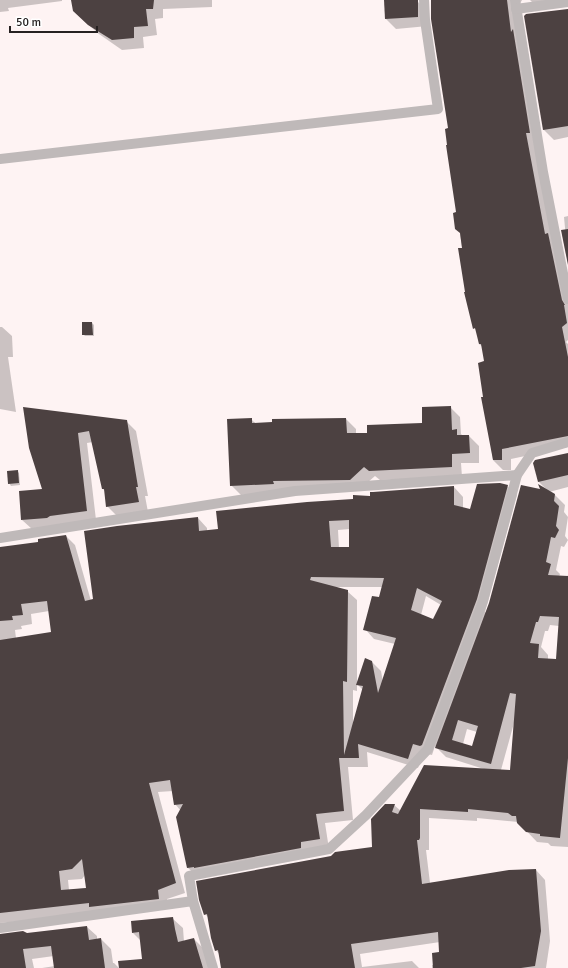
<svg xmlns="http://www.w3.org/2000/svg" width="568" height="968" font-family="Signika,sans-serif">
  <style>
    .shadow { fill: #0003; fill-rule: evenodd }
    .building { fill: #4c4141; fill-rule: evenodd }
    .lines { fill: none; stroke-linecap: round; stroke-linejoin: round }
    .minor { stroke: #bfb9b9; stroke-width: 10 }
  </style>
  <rect width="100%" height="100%" fill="#fef3f3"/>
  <!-- shadow -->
  <g class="shadow">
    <path d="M 0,0 L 62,0 L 62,1 L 8,8 L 9,11 L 0,12 Z"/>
    <path d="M 72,0 L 212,0 L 212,7 L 163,9 L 163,18 L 155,19 L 157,35 L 143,37 L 144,48 L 122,50 L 99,34 L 84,21 Z"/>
    <path d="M 385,0 L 417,1 L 427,11 L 428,26 L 396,29 L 386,19 Z"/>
    <path d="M 431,0 L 522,0 L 516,11 L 568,292 L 568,340 L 566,342 L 568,344 L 568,447 L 511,459 L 511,470 L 503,470 L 493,460 L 484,398 L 485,362 L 483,347 L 479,344 L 477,330 L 474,328 L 457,213 L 449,129 Z"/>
    <path d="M 530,0 L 568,0 L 535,5 Z"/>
    <path d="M 568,10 L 568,137 L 554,140 L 544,130 L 525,16 Z"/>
    <path d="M 568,216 L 568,260 L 564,217 Z"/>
    <path d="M 92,323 L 94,325 L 94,336 L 85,336 L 83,334 Z"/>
    <path d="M 0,327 L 2,327 L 12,336 L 13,357 L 8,357 L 16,412 L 0,409 Z"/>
    <path d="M 450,407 L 460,417 L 461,434 L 463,436 L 469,436 L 479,446 L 479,463 L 461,463 L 462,477 L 380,480 L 375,476 L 360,489 L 241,495 L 231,485 L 251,419 L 256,424 L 346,419 L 356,429 L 356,434 L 368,434 L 423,424 Z"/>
    <path d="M 24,408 L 126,421 L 136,431 L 148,496 L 145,496 L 148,512 L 117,516 L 107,506 L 105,491 L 103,489 L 93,442 L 87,443 L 96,520 L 32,529 L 22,520 L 44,489 Z"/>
    <path d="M 568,454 L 568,487 L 549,492 L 555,495 L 565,505 L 564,512 L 568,517 L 565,536 L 568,540 L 564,547 L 561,546 L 556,570 L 560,574 L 559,577 L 567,577 L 568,575 L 568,847 L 551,846 L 548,843 L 537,842 L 518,822 L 477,818 L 477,821 L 429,818 L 429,850 L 426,850 L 430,883 L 536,870 L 545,880 L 550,941 L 546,968 L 432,968 L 432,965 L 434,965 L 441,953 L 440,942 L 360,954 L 362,967 L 412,961 L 419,968 L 222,968 L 220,955 L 216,950 L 209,918 L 205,914 L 332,857 L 373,848 L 394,805 L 401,811 L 484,769 L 446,757 L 435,746 L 432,755 L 423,753 L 418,768 L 367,752 L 368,767 L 348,767 L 353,820 L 325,823 L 329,849 L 198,877 L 188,868 L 181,811 L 175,804 L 173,791 L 158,792 L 185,893 L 167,899 L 168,908 L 0,923 L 0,548 L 39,543 L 66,536 L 75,545 L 91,601 L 198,518 L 207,528 L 207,531 L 219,530 L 370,497 L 454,487 L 463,497 L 463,508 L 471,511 L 507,486 L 517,495 L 485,612 L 487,613 L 541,490 L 546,489 L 539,482 L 534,463 ZM 350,529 L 350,548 L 339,548 L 338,530 ZM 335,587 L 382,587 L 379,599 L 365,629 L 374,639 L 395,644 L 383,682 L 381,671 L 371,661 L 357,684 L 363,690 L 353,724 L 353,690 L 357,691 L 357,600 L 347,591 ZM 426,596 L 441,605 L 434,620 L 421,615 ZM 49,611 L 52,633 L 16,638 L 15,630 L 22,629 L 21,626 L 32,624 L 31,614 ZM 550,625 L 559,626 L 557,660 L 548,660 L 548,655 L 541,647 L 545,631 L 548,631 ZM 514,723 L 511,771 L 501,770 ZM 467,729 L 477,732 L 473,747 L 463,744 ZM 85,875 L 87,888 L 69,890 L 68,880 L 82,879 Z"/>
    <path d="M 17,471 L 19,473 L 20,485 L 11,486 L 9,483 Z"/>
    <path d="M 173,919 L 183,928 L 184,942 L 194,939 L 204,949 L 209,968 L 129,968 L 143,960 L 141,941 L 133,933 Z"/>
    <path d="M 87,927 L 97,936 L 97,940 L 101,939 L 111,949 L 113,963 L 114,963 L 119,968 L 42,968 L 55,966 L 54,956 L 32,959 L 34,968 L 0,968 L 0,935 L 27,934 Z"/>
  </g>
  <!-- building -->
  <g class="building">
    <path d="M 71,0 L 154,0 L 153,9 L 146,9 L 148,26 L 134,27 L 134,38 L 112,40 L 88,25 L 73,11 Z"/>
    <path d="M 384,0 L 418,0 L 418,17 L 385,19 Z"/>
    <path d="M 431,0 L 507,0 L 511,32 L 513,29 L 530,133 L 526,133 L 545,234 L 548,233 L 562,300 L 565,305 L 564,305 L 567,323 L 562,327 L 568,357 L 568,436 L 502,449 L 502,460 L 493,460 L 481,397 L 483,397 L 478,363 L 484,361 L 481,344 L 479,344 L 475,328 L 473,329 L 464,292 L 465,292 L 458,248 L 462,248 L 460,233 L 455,229 L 453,213 L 456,212 L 446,145 L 447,145 L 445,129 L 448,128 L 431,19 Z"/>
    <path d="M 568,9 L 568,126 L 543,130 L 524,16 L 526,14 Z"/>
    <path d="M 568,229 L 568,265 L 561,230 Z"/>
    <path d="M 82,322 L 92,322 L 93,335 L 82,335 Z"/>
    <path d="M 451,406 L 452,430 L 457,429 L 457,435 L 469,435 L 470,453 L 452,454 L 452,467 L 369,471 L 364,467 L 350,480 L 273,481 L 274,484 L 230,486 L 227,419 L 252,418 L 252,423 L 272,422 L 272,419 L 346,418 L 347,433 L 367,433 L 367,425 L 422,423 L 422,407 Z"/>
    <path d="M 23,407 L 127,420 L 138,487 L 136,487 L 139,502 L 106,507 L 104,489 L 102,489 L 89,431 L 78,433 L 87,511 L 50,516 L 47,518 L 21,520 L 19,491 L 42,489 L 29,448 Z"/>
    <path d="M 568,453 L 568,475 L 538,482 L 533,463 L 535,460 Z"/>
    <path d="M 18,470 L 19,483 L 8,484 L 7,471 Z"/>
    <path d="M 500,483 L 508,485 L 477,599 L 422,745 L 420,746 L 413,744 L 408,759 L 358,744 L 359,758 L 339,758 L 344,811 L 316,814 L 320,839 L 301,842 L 301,848 L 194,868 L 194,867 L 187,868 L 176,817 L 183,804 L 174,805 L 170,780 L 149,783 L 176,883 L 158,890 L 159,899 L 89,907 L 89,903 L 0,913 L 0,640 L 51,632 L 47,601 L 21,604 L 23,615 L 12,616 L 13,620 L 0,621 L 0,547 L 38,542 L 38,539 L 66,535 L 85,601 L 93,599 L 84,531 L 117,526 L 198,517 L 199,531 L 218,529 L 216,511 L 307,502 L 353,499 L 353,495 L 370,496 L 370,492 L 373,492 L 454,486 L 454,505 L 470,509 L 477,484 ZM 349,520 L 349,547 L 331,547 L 329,521 ZM 311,577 L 384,578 L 379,597 L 372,596 L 363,630 L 396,638 L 378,693 L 372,661 L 365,658 L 356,685 L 363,686 L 344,755 L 343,681 L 347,682 L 348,590 L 310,580 ZM 417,588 L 442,601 L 433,619 L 411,610 ZM 82,859 L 86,888 L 61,890 L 59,871 L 72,869 Z"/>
    <path d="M 538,484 L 555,494 L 554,501 L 559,506 L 556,526 L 559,530 L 555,538 L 551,537 L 546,562 L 551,564 L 548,575 L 568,576 L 568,758 L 560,838 L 540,836 L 540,834 L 526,832 L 517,823 L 516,816 L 512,816 L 508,813 L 468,809 L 468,812 L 420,809 L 420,838 L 419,840 L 417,840 L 422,884 L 509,870 L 536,869 L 541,931 L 535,966 L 521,968 L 433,968 L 432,953 L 439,952 L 438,932 L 351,944 L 355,968 L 221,968 L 218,950 L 215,951 L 211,938 L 207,914 L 204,915 L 199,900 L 196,881 L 331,856 L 335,852 L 372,847 L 371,819 L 385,804 L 395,804 L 392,812 L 398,814 L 424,765 L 510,770 L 516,694 L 510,693 L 491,764 L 435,748 L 489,603 L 521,485 L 540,489 ZM 540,616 L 559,617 L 556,659 L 538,658 L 539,644 L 530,643 L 536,622 L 538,622 ZM 458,720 L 478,726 L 472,746 L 452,740 Z"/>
    <path d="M 173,917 L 175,929 L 178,942 L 194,938 L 203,968 L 119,968 L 118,961 L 142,959 L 139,932 L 132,933 L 131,921 Z"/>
    <path d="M 87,926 L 89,940 L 101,938 L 105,968 L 54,968 L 51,946 L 23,949 L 26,968 L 0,968 L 0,934 L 23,931 L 27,933 Z"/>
  </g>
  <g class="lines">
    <!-- minor -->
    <g class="minor">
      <path d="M 515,0 L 543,172 L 568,299"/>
      <path d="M 516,9 L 568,2"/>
      <path d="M 0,159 L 438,109 L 425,20 L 424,0"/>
      <path d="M 0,538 L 295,491 L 517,475"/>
      <path d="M 193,901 L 189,876 L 329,849 L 366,815 L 428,749 L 483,601 L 517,475 L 532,453 L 568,442"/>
      <path d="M 0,928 L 193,901 L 213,968"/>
    </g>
  </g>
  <!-- scale -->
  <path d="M10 26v6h87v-6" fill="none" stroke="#262121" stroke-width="2"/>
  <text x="16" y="26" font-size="12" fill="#262121" stroke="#ffffff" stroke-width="3" paint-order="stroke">50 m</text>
</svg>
